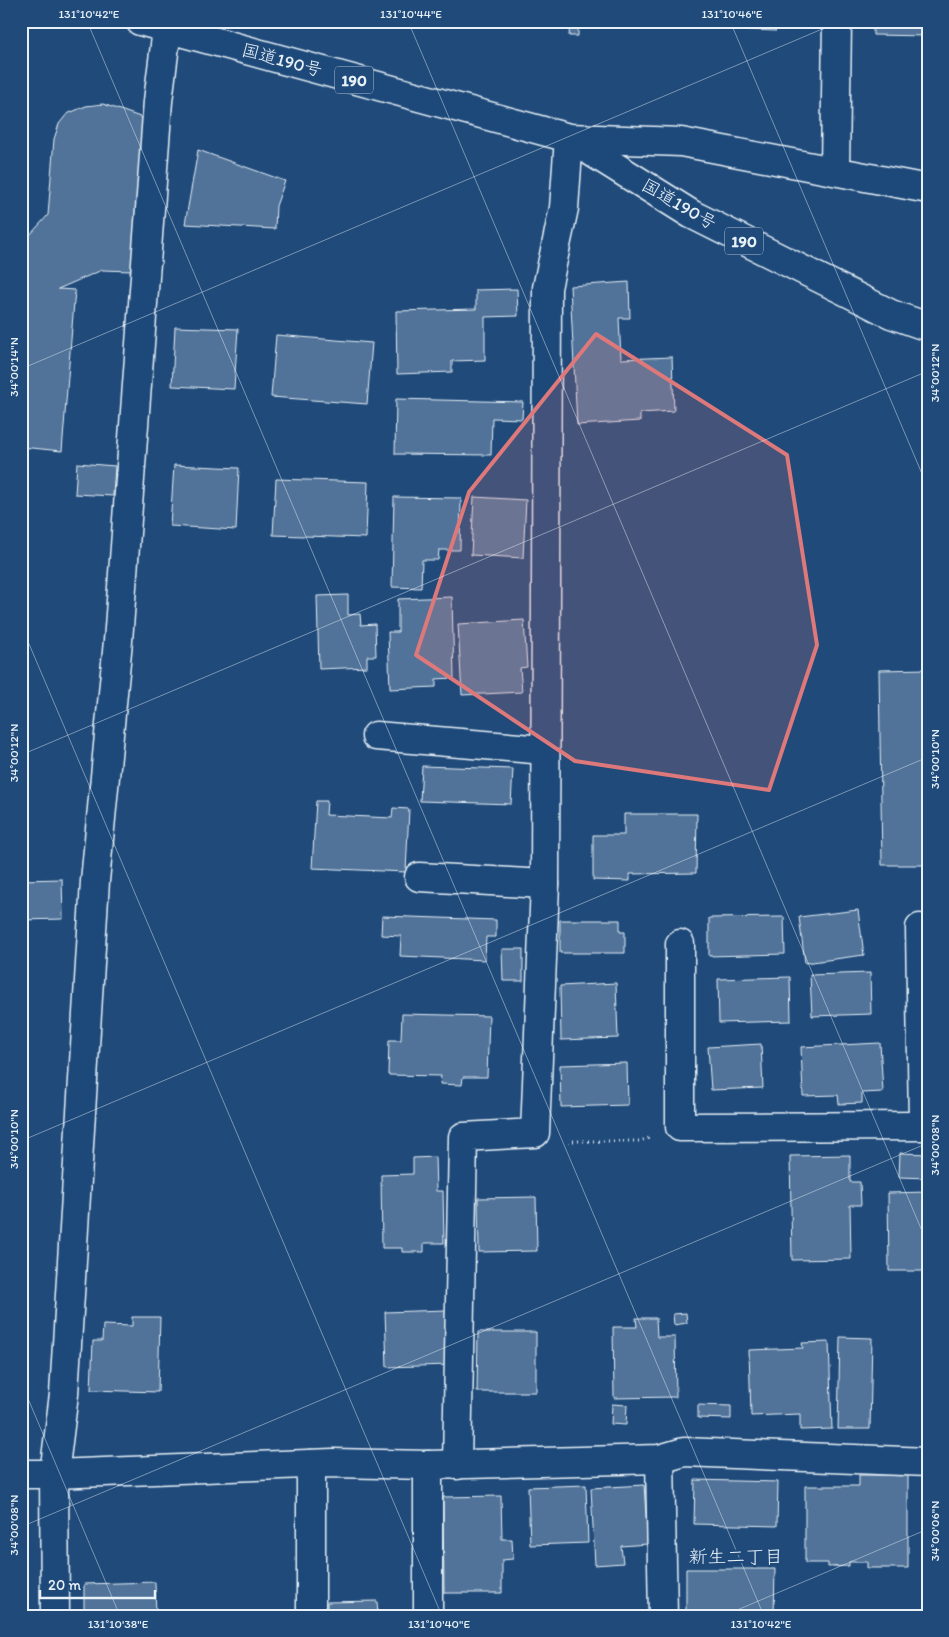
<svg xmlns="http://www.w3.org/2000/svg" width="949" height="1637" font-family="Itim,'Klee One',sans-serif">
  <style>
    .building { fill: #517399; stroke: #e8f1f8 }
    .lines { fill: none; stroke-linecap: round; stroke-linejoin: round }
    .street-casing { stroke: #e8f1f8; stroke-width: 31 }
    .secondary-casing { stroke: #e8f1f8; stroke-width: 31 }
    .highway-casing { stroke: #e8f1f8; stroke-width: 31 }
    .path { stroke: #e8f1f8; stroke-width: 3; stroke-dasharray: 1 4; stroke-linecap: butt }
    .street { stroke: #1f4a7a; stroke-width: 28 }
    .secondary { stroke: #1f4a7a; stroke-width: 28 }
    .highway { stroke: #1f4a7a; stroke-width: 28 }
    .marked { fill: #dd787b; fill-opacity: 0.2; stroke: #dd787b; stroke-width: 4; stroke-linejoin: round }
    .ticks { fill: none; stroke: #e8f1f8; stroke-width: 1; stroke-opacity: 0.45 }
    .labels { text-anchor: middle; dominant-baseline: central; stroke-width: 4.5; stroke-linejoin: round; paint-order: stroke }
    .shield { fill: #1f4a7a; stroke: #acbfd2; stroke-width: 1 }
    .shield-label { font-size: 16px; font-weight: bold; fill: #e8f1f8 }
    .street-label { font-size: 18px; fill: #e8f1f8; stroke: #1f4a7a }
    .neighbourhood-label { font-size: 19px; fill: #e8f1f8; stroke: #1f4a7a }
    .neatline { fill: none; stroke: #e8f1f8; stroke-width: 2 }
    .ticks-label { font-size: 12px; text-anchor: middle; fill: #e8f1f8 }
  </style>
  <rect width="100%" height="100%" fill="#1f4a7a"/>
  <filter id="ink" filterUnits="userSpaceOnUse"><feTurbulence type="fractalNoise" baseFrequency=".02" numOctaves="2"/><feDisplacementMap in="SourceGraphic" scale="10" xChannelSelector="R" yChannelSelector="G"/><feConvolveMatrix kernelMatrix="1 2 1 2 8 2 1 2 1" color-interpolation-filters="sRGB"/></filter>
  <g filter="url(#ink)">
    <!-- building -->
    <g class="building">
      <path d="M 570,21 L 578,21 L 578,36 L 569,36 Z"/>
      <path d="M 731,21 L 777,21 L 776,31 L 731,29 Z"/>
      <path d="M 873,21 L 928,21 L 928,69 L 927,36 L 873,35 Z"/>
      <path d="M 103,104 L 143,118 L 131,271 L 102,270 L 58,289 L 75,290 L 62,451 L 21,447 L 21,245 L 48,215 L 54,139 L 59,124 L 67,114 L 86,106 Z"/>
      <path d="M 198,150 L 285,181 L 276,206 L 275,229 L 185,224 Z"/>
      <path d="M 629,282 L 630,318 L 619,318 L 621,359 L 672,357 L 674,411 L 640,413 L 640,421 L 577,425 L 570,286 Z"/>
      <path d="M 517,289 L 518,316 L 485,317 L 485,360 L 452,361 L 452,372 L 397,374 L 396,311 L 476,309 L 476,290 Z"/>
      <path d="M 175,327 L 238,329 L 234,389 L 172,386 Z"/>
      <path d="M 276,335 L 372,343 L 367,404 L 271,397 Z"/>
      <path d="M 396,399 L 523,402 L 522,419 L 492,418 L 491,455 L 395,454 Z"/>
      <path d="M 77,463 L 115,466 L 113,496 L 75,494 Z"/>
      <path d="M 174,465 L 239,468 L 236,530 L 170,526 Z"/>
      <path d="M 276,479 L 368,482 L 366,538 L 273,535 Z"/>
      <path d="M 394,497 L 461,498 L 460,550 L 439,550 L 438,560 L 422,560 L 421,588 L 392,587 Z"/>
      <path d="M 474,497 L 526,500 L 523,558 L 471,555 Z"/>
      <path d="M 348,595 L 348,615 L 360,614 L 361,625 L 375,624 L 376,656 L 367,656 L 367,667 L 319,669 L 317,596 Z"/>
      <path d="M 452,597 L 454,678 L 436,679 L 436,687 L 390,689 L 388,632 L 398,632 L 398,599 Z"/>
      <path d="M 524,620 L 527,667 L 520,668 L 522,692 L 462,695 L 458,624 Z"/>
      <path d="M 928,669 L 928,865 L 882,865 L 879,670 Z"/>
      <path d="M 422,766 L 513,769 L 511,804 L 420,801 Z"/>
      <path d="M 316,801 L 327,801 L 326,815 L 392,818 L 393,808 L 409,809 L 406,872 L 312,868 Z"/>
      <path d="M 624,814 L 697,814 L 696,873 L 630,874 L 630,881 L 593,880 L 593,835 L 624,835 Z"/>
      <path d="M 62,879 L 63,919 L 21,920 L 21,880 Z"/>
      <path d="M 858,910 L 864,955 L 805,963 L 799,917 Z"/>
      <path d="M 382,916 L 496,920 L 496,937 L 486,937 L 485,960 L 400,956 L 401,936 L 381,935 Z"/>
      <path d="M 784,917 L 785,954 L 709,956 L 709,918 Z"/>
      <path d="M 560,920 L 620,920 L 620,932 L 625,932 L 625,953 L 560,953 Z"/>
      <path d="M 502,949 L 523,949 L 523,981 L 503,981 Z"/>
      <path d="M 870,973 L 871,1014 L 812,1016 L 810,975 Z"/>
      <path d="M 790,977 L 791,1021 L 719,1023 L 718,979 Z"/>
      <path d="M 616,983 L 618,1038 L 561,1040 L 560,986 Z"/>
      <path d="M 402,1014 L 489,1016 L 487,1077 L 463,1077 L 462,1085 L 440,1084 L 441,1076 L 388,1075 L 389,1040 L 401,1040 Z"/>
      <path d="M 880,1043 L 883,1092 L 862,1093 L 862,1103 L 839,1104 L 838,1095 L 803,1096 L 801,1047 Z"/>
      <path d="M 761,1044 L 763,1088 L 711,1090 L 708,1047 Z"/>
      <path d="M 627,1063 L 628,1105 L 561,1107 L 560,1065 Z"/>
      <path d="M 900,1153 L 928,1154 L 928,1178 L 899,1177 Z"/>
      <path d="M 850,1155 L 850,1182 L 860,1182 L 861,1205 L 850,1205 L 851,1259 L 792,1260 L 790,1156 Z"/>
      <path d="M 435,1157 L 436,1191 L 443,1191 L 444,1243 L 424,1243 L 424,1252 L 402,1252 L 402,1248 L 382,1248 L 381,1175 L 413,1174 L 413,1158 Z"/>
      <path d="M 928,1192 L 928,1271 L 889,1271 L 888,1193 Z"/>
      <path d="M 536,1197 L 537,1251 L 479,1252 L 478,1198 Z"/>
      <path d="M 446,1310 L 449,1365 L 387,1367 L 385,1312 Z"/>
      <path d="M 686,1313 L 687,1323 L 674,1325 L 673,1314 Z"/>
      <path d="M 132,1317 L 160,1317 L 158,1392 L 91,1390 L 93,1341 L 102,1341 L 103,1325 L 132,1326 Z"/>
      <path d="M 636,1318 L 656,1318 L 657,1337 L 675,1337 L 676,1397 L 614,1398 L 613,1327 L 637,1327 Z"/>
      <path d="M 478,1332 L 536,1332 L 536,1392 L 477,1392 Z"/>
      <path d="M 840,1337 L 872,1338 L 870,1429 L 838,1429 Z"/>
      <path d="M 829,1342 L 832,1429 L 800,1430 L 800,1414 L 751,1416 L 749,1350 L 803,1348 L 802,1343 Z"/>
      <path d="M 612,1404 L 627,1405 L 626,1425 L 611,1424 Z"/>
      <path d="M 698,1405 L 731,1406 L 731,1419 L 698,1418 Z"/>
      <path d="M 859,1475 L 908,1475 L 908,1568 L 867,1568 L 867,1562 L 849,1562 L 849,1566 L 828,1567 L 828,1563 L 805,1563 L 805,1486 L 859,1486 Z"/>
      <path d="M 695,1480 L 778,1482 L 777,1526 L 694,1524 Z"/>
      <path d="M 586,1485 L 588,1543 L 530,1545 L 528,1487 Z"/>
      <path d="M 644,1485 L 648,1544 L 621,1546 L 623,1563 L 595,1565 L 591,1488 Z"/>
      <path d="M 501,1496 L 502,1539 L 512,1539 L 513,1559 L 502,1560 L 502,1593 L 444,1593 L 443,1497 Z"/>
      <path d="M 686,1569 L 775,1569 L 774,1616 L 686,1616 Z"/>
      <path d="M 155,1582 L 156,1616 L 84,1616 L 84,1584 Z"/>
      <path d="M 377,1601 L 378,1616 L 327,1616 L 327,1602 Z"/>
    </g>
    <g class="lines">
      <defs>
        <g id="street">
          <path d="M 835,170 L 837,21"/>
          <path d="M 376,736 L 545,750"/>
          <path d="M 419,877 L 545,884"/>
          <path d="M 920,928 L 923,1125"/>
          <path d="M 680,944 L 680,1127 L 928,1126"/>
          <path d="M 660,1459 L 663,1616"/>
          <path d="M 311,1464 L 311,1616"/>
          <path d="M 457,1465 L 463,1137 L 535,1133 L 545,884 L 547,288 L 564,208 L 569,138"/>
          <path d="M 55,1616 L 54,1474 L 64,1394 L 95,881 L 118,641 L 158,101 L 168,21"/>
          <path d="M 428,1616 L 428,1465 L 660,1459 L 684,1452 L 928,1462"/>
        </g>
        <path id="secondary" d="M 21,1474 L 54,1474 L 333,1463 L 428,1465"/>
        <g id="highway">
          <path d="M 140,21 L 569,138 L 681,142 L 928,189"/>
          <path d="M 571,139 L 691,214 L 891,314 L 928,327"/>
        </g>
      </defs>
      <!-- street casing -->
      <use href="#street" class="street-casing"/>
      <!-- secondary casing -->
      <use href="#secondary" class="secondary-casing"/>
      <!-- highway casing -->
      <use href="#highway" class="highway-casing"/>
      <!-- path -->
      <path class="path" d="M 568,1141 L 640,1141 L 649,1138"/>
      <!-- street -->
      <use href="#street" class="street"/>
      <!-- secondary -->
      <use href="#secondary" class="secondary"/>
      <!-- highway -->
      <use href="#highway" class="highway"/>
    </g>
  </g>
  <!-- marked area -->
  <path class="marked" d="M 596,334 L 787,455 L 817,645 L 769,790 L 575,761 L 416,655 L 469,492 Z"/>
  <!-- ticks -->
  <path class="ticks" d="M 87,21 L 764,1616M 408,21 L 928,1245M 730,21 L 928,488M 21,369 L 841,21M 21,625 L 442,1616M 21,755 L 928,371M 21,1141 L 928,757M 21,1382 L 120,1616M 21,1527 L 928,1143M 723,1616 L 928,1529"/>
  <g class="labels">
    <!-- shield labels -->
    <g class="shield">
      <rect x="335" y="66.5" width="38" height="27" rx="4"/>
      <rect x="725" y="227.5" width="38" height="27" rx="4"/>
    </g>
    <g class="shield-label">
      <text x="354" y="80">190</text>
      <text x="744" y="241">190</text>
    </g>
    <!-- street labels -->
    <g class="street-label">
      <text transform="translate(282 60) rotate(15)">国道190号</text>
      <text transform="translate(679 204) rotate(30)">国道190号</text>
    </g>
    <!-- neighbourhood labels -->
    <g class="neighbourhood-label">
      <text x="736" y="1556">新生二丁目</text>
    </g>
  </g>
  <!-- margin -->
  <rect width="949" height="1637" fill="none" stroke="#1f4a7a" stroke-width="55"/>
  <!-- scale -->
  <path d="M40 1590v8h115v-8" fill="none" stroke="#e8f1f8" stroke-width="2.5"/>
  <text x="48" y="1590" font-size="15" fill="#e8f1f8" stroke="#1f4a7a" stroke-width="4" paint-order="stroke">20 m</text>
  <rect x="28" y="28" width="894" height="1582" class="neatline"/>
  <g class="ticks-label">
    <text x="89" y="18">131°10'42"E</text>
    <text x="411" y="18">131°10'44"E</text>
    <text x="732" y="18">131°10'46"E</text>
    <text transform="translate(14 367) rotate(-90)" y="4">34°00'14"N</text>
    <text transform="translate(935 373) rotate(-90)" y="4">34°00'12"N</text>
    <text transform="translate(14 753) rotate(-90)" y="4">34°00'12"N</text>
    <text transform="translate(935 759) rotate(-90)" y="4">34°00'10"N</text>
    <text transform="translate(14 1139) rotate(-90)" y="4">34°00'10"N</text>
    <text transform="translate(935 1145) rotate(-90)" y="4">34°00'08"N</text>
    <text transform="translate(14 1525) rotate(-90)" y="4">34°00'08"N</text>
    <text transform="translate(935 1531) rotate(-90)" y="4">34°00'06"N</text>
    <text x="118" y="1628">131°10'38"E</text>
    <text x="439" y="1628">131°10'40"E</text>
    <text x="761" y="1628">131°10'42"E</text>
  </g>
</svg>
